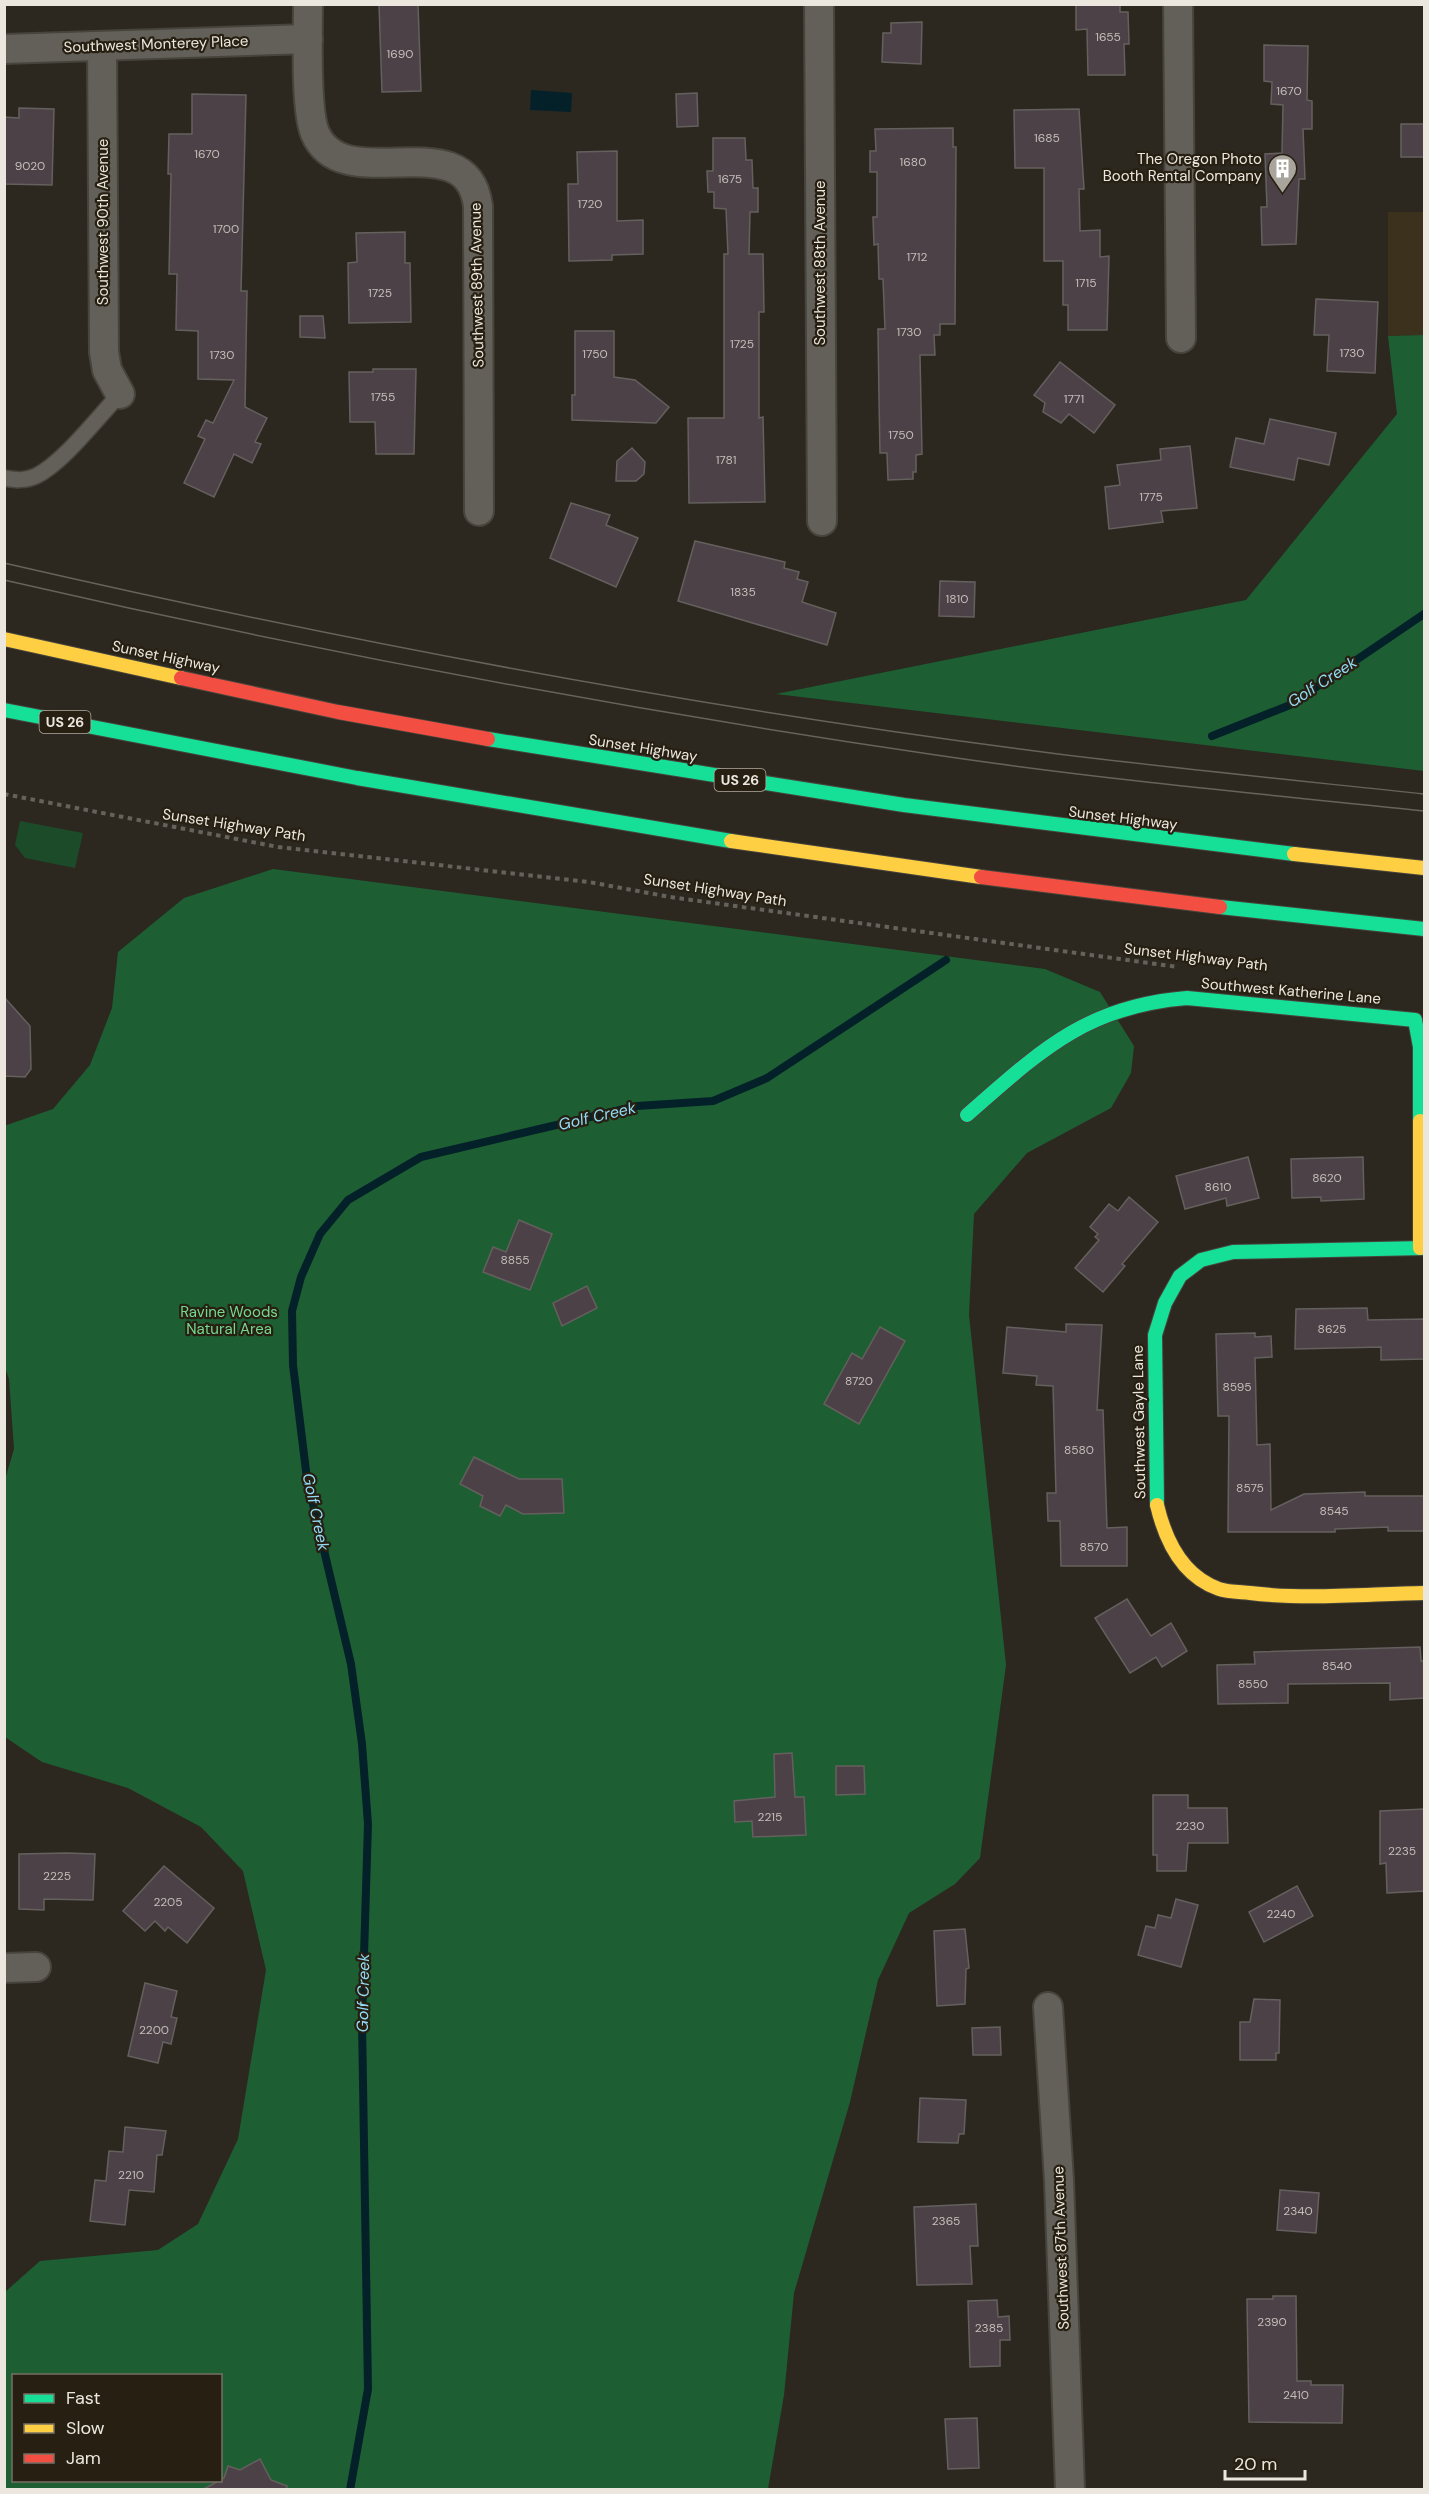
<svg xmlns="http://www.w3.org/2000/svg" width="1429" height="2494" font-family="'DM Sans',sans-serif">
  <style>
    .built { fill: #3b311d }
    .green { fill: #1c4b2a }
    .forest { fill: #1d5f33; fill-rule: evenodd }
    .water { fill: #04212a }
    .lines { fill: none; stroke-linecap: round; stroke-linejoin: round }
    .stream { stroke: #04212a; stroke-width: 8 }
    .building { fill: #4c4147; stroke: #64605e; stroke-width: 1.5 }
    .lane-casing { stroke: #47443c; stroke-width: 18 }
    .street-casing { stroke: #47443c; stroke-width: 32 }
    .fast-casing { stroke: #47443c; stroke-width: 16 }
    .slow-casing { stroke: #47443c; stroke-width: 16 }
    .jam-casing { stroke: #47443c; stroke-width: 16 }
    .path { stroke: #65625c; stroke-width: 4; stroke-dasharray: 4.5 4.5; stroke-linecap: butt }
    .lane { stroke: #63605a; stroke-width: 15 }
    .street { stroke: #63605a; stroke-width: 28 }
    .fast { stroke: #16e098; stroke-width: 14 }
    .slow { stroke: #ffcf43; stroke-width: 14 }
    .jam { stroke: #f24e42; stroke-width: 14 }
    .tram { stroke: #66635c; stroke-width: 1.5 }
    .labels { text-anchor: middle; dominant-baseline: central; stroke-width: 4.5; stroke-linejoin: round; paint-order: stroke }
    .number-label { font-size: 12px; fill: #c4beb8 }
    .shield { fill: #272012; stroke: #b1aba1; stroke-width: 1.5 }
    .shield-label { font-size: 14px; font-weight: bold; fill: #ece7de }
    .street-label { font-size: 15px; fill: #ece7de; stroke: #272012 }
    .poi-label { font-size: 15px; fill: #ece7de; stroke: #272012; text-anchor: end }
    .park-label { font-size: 15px; fill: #76d88f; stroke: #272012 }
    .water-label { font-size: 16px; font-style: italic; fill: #91dbf7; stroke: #272012 }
  </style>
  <rect width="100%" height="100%" fill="#2c2820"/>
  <!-- built -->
  <path class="built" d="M 1388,212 L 1424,212 L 1424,335 L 1388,336 Z"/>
  <!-- green -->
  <path class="green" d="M 20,821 L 83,833 L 75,868 L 25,858 L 15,845 Z"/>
  <!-- forest -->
  <g class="forest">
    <path d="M 1424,335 L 1424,771 L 776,694 L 1246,600 L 1397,414 L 1388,336 Z"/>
    <path d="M 273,869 L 1045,969 L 1100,992 L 1134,1046 L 1131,1073 L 1111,1108 L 1027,1153 L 974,1214 L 969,1315 L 1006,1665 L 980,1858 L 955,1884 L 909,1913 L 878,1980 L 850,2102 L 794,2293 L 784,2395 L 768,2489 L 5,2489 L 5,2292 L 40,2261 L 158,2250 L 198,2224 L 238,2139 L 266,1970 L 243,1871 L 201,1827 L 128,1788 L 42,1762 L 5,1737 L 4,1483 L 14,1449 L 9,1379 L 4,1365 L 4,1126 L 53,1109 L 90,1065 L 112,1008 L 118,952 L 184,898 ZM 14,2376 L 220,2376 L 220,2480 L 14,2480 Z"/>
  </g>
  <!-- water -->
  <path class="water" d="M 531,90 L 572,93 L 571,112 L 530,110 Z"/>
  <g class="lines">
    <!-- stream -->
    <g class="stream">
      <path d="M 1212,736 L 1290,705 L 1424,614"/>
      <path d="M 350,2490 L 368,2389 L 362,2021 L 368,1824 L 362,1744 L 351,1664 L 307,1479 L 293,1365 L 292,1311 L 301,1277 L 320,1234 L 348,1200 L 421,1157 L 637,1106 L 713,1101 L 767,1078 L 946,960"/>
    </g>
  </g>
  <!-- building -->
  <g class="building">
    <path d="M 379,4 L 418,4 L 421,91 L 382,92 Z"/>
    <path d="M 1076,4 L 1120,4 L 1120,12 L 1128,12 L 1129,44 L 1124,44 L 1125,75 L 1088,75 L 1087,29 L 1076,30 Z"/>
    <path d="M 922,22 L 921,64 L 882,62 L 883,33 L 891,33 L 891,23 Z"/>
    <path d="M 1264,45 L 1308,46 L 1307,100 L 1312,101 L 1312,129 L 1303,129 L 1305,179 L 1299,179 L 1296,244 L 1262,245 L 1261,207 L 1267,207 L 1265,154 L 1282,153 L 1283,105 L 1271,104 L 1272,82 L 1264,81 Z"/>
    <path d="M 697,93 L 698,126 L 677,127 L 676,94 Z"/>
    <path d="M 192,94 L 246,95 L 241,291 L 247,291 L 245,407 L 267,418 L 255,442 L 261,444 L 252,463 L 234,454 L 214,497 L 184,483 L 205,439 L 198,436 L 206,420 L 213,423 L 234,380 L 198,379 L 198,331 L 176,330 L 177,274 L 169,274 L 171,174 L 168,174 L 169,134 L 192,134 Z"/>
    <path d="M 19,108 L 54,109 L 52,185 L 4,184 L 4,117 L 19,118 Z"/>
    <path d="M 1079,109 L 1084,189 L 1079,189 L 1080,231 L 1100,230 L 1100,257 L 1109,256 L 1107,330 L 1068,330 L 1068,305 L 1063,305 L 1063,261 L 1044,261 L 1044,168 L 1015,168 L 1014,110 Z"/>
    <rect x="1401" y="124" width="24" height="33"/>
    <path d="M 953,128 L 953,147 L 956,147 L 955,324 L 940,324 L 940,335 L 934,335 L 935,355 L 920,355 L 922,454 L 916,455 L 916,472 L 913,472 L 913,479 L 888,480 L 887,453 L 880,453 L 879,398 L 878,329 L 885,329 L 883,279 L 879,279 L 878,244 L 874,245 L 873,217 L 877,217 L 877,172 L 870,172 L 870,151 L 876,151 L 875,129 Z"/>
    <path d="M 713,138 L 745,138 L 746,160 L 752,160 L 753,188 L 758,188 L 758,212 L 750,212 L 749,254 L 763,254 L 764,312 L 759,312 L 759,418 L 763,417 L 765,502 L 689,503 L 688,418 L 724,418 L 724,254 L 728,254 L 726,209 L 714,208 L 714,192 L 708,192 L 707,171 L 713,171 Z"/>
    <path d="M 617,151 L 617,221 L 643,220 L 643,254 L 612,255 L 612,260 L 569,261 L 568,184 L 578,184 L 577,152 Z"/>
    <path d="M 405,232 L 405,263 L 410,263 L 411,322 L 349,323 L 348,263 L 357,262 L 356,233 Z"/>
    <path d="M 1316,299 L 1378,302 L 1375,373 L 1327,371 L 1329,335 L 1314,335 Z"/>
    <path d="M 300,316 L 323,316 L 325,338 L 300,337 Z"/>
    <path d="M 575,331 L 614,331 L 614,377 L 635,380 L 669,407 L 656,423 L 572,420 L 572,395 L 575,395 Z"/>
    <path d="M 1060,362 L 1115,405 L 1094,433 L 1069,414 L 1061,423 L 1043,412 L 1045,403 L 1034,395 Z"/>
    <path d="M 373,369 L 416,369 L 414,454 L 376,454 L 375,422 L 350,422 L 349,372 L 373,372 Z"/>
    <path d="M 1270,419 L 1336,433 L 1329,465 L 1298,458 L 1294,480 L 1230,467 L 1236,438 L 1264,444 Z"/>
    <path d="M 1190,446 L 1197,508 L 1161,511 L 1163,522 L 1109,529 L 1105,487 L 1120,485 L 1117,465 L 1161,460 L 1160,449 Z"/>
    <path d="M 632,448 L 645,462 L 644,474 L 636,481 L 616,481 L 617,461 Z"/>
    <path d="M 571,503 L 610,515 L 606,525 L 638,538 L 616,587 L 550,558 Z"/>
    <path d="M 695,541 L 785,562 L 784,568 L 799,572 L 797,579 L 808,582 L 802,602 L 836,613 L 827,645 L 678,601 Z"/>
    <path d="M 940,581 L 975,582 L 974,617 L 939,616 Z"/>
    <path d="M 4,997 L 30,1026 L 31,1069 L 25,1077 L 4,1076 Z"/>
    <path d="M 1248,1157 L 1259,1198 L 1227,1206 L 1226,1198 L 1185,1209 L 1176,1176 Z"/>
    <path d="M 1363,1157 L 1364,1199 L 1321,1201 L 1321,1197 L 1292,1198 L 1291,1159 Z"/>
    <path d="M 1129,1197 L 1158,1222 L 1122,1264 L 1125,1266 L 1103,1292 L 1075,1268 L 1099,1240 L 1095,1237 L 1098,1234 L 1090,1227 L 1109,1204 L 1118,1211 Z"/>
    <path d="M 519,1220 L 552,1234 L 530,1290 L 483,1272 L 493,1247 L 506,1252 Z"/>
    <path d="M 587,1286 L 597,1308 L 562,1326 L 553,1303 Z"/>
    <path d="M 1367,1308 L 1368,1320 L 1425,1319 L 1425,1359 L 1381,1360 L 1381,1347 L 1295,1349 L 1296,1309 Z"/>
    <path d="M 1066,1324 L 1102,1325 L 1097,1410 L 1103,1410 L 1107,1528 L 1127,1527 L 1127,1566 L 1061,1566 L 1060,1521 L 1048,1521 L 1047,1493 L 1056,1493 L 1053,1386 L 1036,1385 L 1037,1376 L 1003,1373 L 1007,1327 L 1066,1332 Z"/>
    <path d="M 880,1327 L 905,1341 L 859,1424 L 824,1404 L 852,1353 L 862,1359 Z"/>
    <path d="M 1255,1333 L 1255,1337 L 1271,1336 L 1272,1357 L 1255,1358 L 1257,1445 L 1270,1444 L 1271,1510 L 1304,1494 L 1365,1492 L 1365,1496 L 1425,1496 L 1425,1531 L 1388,1531 L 1388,1527 L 1335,1529 L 1335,1532 L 1228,1532 L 1229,1416 L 1218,1416 L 1216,1334 Z"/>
    <path d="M 474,1457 L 519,1479 L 562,1479 L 564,1513 L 523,1514 L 506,1505 L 500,1516 L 480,1506 L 483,1496 L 460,1484 Z"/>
    <path d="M 1127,1599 L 1151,1636 L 1171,1623 L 1187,1651 L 1162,1667 L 1156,1657 L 1130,1673 L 1095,1618 Z"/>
    <path d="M 1420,1647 L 1421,1661 L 1425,1661 L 1425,1698 L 1390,1700 L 1390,1683 L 1288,1684 L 1288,1703 L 1218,1704 L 1217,1665 L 1255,1664 L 1254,1652 Z"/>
    <path d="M 792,1753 L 795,1797 L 804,1797 L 806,1835 L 753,1837 L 752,1821 L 735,1822 L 734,1801 L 775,1797 L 774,1754 Z"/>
    <path d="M 836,1766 L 864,1766 L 865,1794 L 836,1795 Z"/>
    <path d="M 1153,1795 L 1188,1795 L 1188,1808 L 1227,1808 L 1228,1843 L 1188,1843 L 1186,1871 L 1157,1871 L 1157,1855 L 1153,1855 Z"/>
    <path d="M 1425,1809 L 1425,1891 L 1387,1893 L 1386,1863 L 1380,1864 L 1380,1811 Z"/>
    <path d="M 67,1853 L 95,1854 L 93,1900 L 44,1899 L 44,1910 L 19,1909 L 19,1854 Z"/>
    <path d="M 164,1866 L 214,1908 L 187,1943 L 168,1927 L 165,1931 L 155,1921 L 145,1931 L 123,1911 Z"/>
    <path d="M 1297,1886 L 1313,1916 L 1264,1942 L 1249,1912 Z"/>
    <path d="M 1176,1899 L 1198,1905 L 1181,1967 L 1138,1955 L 1146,1926 L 1155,1928 L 1158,1915 L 1171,1918 Z"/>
    <path d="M 965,1929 L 969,1968 L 966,1969 L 965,2004 L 937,2006 L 934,1931 Z"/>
    <path d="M 145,1983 L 177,1991 L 171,2017 L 177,2018 L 171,2044 L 163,2042 L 158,2063 L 128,2056 Z"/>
    <path d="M 1254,1999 L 1280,2000 L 1279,2053 L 1276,2053 L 1276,2060 L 1240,2060 L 1240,2022 L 1250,2022 Z"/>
    <path d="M 1000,2027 L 1001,2055 L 973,2055 L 972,2028 Z"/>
    <path d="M 920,2098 L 966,2100 L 964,2134 L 959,2134 L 958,2143 L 918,2142 Z"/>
    <path d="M 125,2127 L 166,2131 L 162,2155 L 157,2155 L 154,2192 L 129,2190 L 125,2225 L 90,2221 L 95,2180 L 106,2181 L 109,2151 L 123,2152 Z"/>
    <path d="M 1280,2190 L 1319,2193 L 1316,2233 L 1277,2230 Z"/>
    <path d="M 976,2204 L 978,2246 L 970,2246 L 972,2284 L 917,2285 L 914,2207 Z"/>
    <path d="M 1273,2296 L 1296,2296 L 1297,2381 L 1311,2381 L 1311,2385 L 1343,2385 L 1342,2423 L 1249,2422 L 1247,2299 L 1273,2299 Z"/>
    <path d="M 997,2300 L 998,2317 L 1009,2316 L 1010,2340 L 1000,2340 L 1000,2366 L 970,2367 L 968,2301 Z"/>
    <path d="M 977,2418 L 979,2468 L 948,2469 L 945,2419 Z"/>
    <path d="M 260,2459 L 271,2480 L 287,2486 L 286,2490 L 202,2490 L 224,2478 L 228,2466 L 240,2470 Z"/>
  </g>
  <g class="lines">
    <defs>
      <path id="lane" d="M 4,478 C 16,480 25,481 36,476 C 63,463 98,417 120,394"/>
      <g id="street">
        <path d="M 308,4 C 308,34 305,109 315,133 C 343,200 467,120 478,206 L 479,511"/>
        <path d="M 819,4 L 822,521"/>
        <path d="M 1178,4 L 1181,338"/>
        <path d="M 102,46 L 104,352 L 107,370 L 120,394"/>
        <path d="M 4,49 L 308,39"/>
        <path d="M 4,1968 L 36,1967"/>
        <path d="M 1048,2007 L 1059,2180 L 1070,2490"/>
      </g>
      <g id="fast">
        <path d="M 4,710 L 357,778 L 731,841"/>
        <path d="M 488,739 L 904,805 L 1294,854"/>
        <path d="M 1220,907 L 1424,929"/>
        <path d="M 967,1115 C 1040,1051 1086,1006 1187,998 L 1415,1020 L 1420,1047 L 1420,1121"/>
        <path d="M 1157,1505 L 1155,1335 L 1165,1303 L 1180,1276 L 1201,1260 L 1233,1252 L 1424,1248"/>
      </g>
      <g id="slow">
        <path d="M 4,639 L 181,678"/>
        <path d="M 731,841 L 981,877"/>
        <path d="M 1294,854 L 1424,868"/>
        <path d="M 1420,1121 L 1420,1248"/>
        <path d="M 1157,1505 C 1165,1539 1182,1576 1219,1589 C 1228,1592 1241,1592 1250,1593 C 1307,1600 1367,1594 1424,1593"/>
      </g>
      <g id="jam">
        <path d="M 181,678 L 338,712 L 488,739"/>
        <path d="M 981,877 L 1220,907"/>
      </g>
    </defs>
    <!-- lane casing -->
    <use href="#lane" class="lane-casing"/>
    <!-- street casing -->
    <use href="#street" class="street-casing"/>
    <!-- fast casing -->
    <use href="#fast" class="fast-casing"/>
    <!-- slow casing -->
    <use href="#slow" class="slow-casing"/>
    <!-- jam casing -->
    <use href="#jam" class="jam-casing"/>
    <!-- path -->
    <path class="path" d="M 4,794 L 278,847 L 589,882 L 670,897 L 1178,967"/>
    <!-- lane -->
    <use href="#lane" class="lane"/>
    <!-- street -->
    <use href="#street" class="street"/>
    <!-- fast -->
    <use href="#fast" class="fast"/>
    <!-- slow -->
    <use href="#slow" class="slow"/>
    <!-- jam -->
    <use href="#jam" class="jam"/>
    <!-- tram -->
    <g class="tram">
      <path d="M 4,563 C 352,643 704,709 1058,754 C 1180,769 1302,781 1424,794"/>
      <path d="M 4,580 C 312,651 623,709 936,755 C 1098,779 1261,794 1424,811"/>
    </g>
  </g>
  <!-- icons -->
  <defs>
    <symbol id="building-pin" viewBox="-11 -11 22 30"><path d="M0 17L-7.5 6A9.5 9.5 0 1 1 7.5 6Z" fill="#a9a49c" stroke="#272012"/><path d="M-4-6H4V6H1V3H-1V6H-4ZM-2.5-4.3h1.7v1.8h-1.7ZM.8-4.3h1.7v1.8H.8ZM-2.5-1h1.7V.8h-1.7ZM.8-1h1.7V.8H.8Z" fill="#fff"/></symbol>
  </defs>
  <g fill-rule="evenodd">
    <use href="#building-pin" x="1266" y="152" width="33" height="45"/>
  </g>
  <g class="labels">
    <!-- number labels -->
    <g class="number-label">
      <text x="1108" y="37">1655</text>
      <text x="400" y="54">1690</text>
      <text x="1289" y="91">1670</text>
      <text x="1047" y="138">1685</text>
      <text x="207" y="154">1670</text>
      <text x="913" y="162">1680</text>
      <text x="30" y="166">9020</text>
      <text x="730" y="179">1675</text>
      <text x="590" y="204">1720</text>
      <text x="226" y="229">1700</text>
      <text x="917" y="257">1712</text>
      <text x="1086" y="283">1715</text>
      <text x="380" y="293">1725</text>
      <text x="909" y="332">1730</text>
      <text x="742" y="344">1725</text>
      <text x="1352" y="353">1730</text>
      <text x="595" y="354">1750</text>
      <text x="222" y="355">1730</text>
      <text x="383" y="397">1755</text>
      <text x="1074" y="399">1771</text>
      <text x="901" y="435">1750</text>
      <text x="726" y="460">1781</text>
      <text x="1151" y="497">1775</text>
      <text x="743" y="592">1835</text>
      <text x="957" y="599">1810</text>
      <text x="1327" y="1178">8620</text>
      <text x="1218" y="1187">8610</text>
      <text x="515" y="1260">8855</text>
      <text x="1332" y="1329">8625</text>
      <text x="859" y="1381">8720</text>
      <text x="1237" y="1387">8595</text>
      <text x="1079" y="1450">8580</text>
      <text x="1250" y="1488">8575</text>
      <text x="1334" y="1511">8545</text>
      <text x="1094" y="1547">8570</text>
      <text x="1337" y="1666">8540</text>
      <text x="1253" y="1684">8550</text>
      <text x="770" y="1817">2215</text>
      <text x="1190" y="1826">2230</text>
      <text x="1402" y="1851">2235</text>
      <text x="57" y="1876">2225</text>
      <text x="168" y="1902">2205</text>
      <text x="1281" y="1914">2240</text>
      <text x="154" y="2030">2200</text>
      <text x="131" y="2175">2210</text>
      <text x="1298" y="2211">2340</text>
      <text x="946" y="2221">2365</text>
      <text x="1272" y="2322">2390</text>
      <text x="989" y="2328">2385</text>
      <text x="1296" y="2395">2410</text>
    </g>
    <!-- shield labels -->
    <g class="shield">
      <rect x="39.5" y="711" width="51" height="22" rx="4.5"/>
      <rect x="714.5" y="769" width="51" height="22" rx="4.5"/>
    </g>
    <g class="shield-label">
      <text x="65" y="722">US 26</text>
      <text x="740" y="780">US 26</text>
    </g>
    <!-- street labels -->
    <g class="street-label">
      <text transform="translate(156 44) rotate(-2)">Southwest Monterey Place</text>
      <text transform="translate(103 222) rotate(-90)">Southwest 90th Avenue</text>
      <text transform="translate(820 263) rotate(-90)">Southwest 88th Avenue</text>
      <text transform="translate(477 285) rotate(-91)">Southwest 89th Avenue</text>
      <text transform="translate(166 657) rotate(12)">Sunset Highway</text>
      <text transform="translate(643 748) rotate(9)">Sunset Highway</text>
      <text transform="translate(1123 818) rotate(7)">Sunset Highway</text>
      <text transform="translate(234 825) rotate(9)">Sunset Highway Path</text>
      <text transform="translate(715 890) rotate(9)">Sunset Highway Path</text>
      <text transform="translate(1196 957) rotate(7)">Sunset Highway Path</text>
      <text transform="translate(1291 991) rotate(5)">Southwest Katherine Lane</text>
      <text transform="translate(1139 1422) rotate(-91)">Southwest Gayle Lane</text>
      <text transform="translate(1061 2248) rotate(-92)">Southwest 87th Avenue</text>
    </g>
    <!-- poi labels -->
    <g class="poi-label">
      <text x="1262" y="159">The Oregon Photo<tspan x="1262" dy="17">Booth Rental Company</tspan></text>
    </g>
    <!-- park labels -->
    <g class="park-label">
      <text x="229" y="1312">Ravine Woods<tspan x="229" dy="17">Natural Area</tspan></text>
    </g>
    <!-- water labels -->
    <g class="water-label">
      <text transform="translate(1322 682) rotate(-33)">Golf Creek</text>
      <text transform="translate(597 1116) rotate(-13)">Golf Creek</text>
      <text transform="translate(316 1512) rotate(78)">Golf Creek</text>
      <text transform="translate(363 1993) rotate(-89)">Golf Creek</text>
    </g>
  </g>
  <!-- border -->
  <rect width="1429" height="2494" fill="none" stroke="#ece7de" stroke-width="12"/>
  <!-- legend -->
  <rect x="12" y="2374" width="210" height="108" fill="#272012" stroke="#767064" stroke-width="1.5"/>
  <rect x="24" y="2394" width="30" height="9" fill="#16e098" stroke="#767064" stroke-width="1.5"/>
  <text x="66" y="2404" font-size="18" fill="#ece7de">Fast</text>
  <rect x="24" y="2424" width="30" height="9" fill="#ffcf43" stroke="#767064" stroke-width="1.5"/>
  <text x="66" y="2434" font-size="18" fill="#ece7de">Slow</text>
  <rect x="24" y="2454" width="30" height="9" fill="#f24e42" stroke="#767064" stroke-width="1.5"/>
  <text x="66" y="2464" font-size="18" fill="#ece7de">Jam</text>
  <!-- scale -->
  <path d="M1225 2470v9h80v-9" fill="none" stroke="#ece7de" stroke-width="3"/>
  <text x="1234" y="2470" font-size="18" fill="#ece7de" stroke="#272012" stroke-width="4.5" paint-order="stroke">20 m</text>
</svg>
